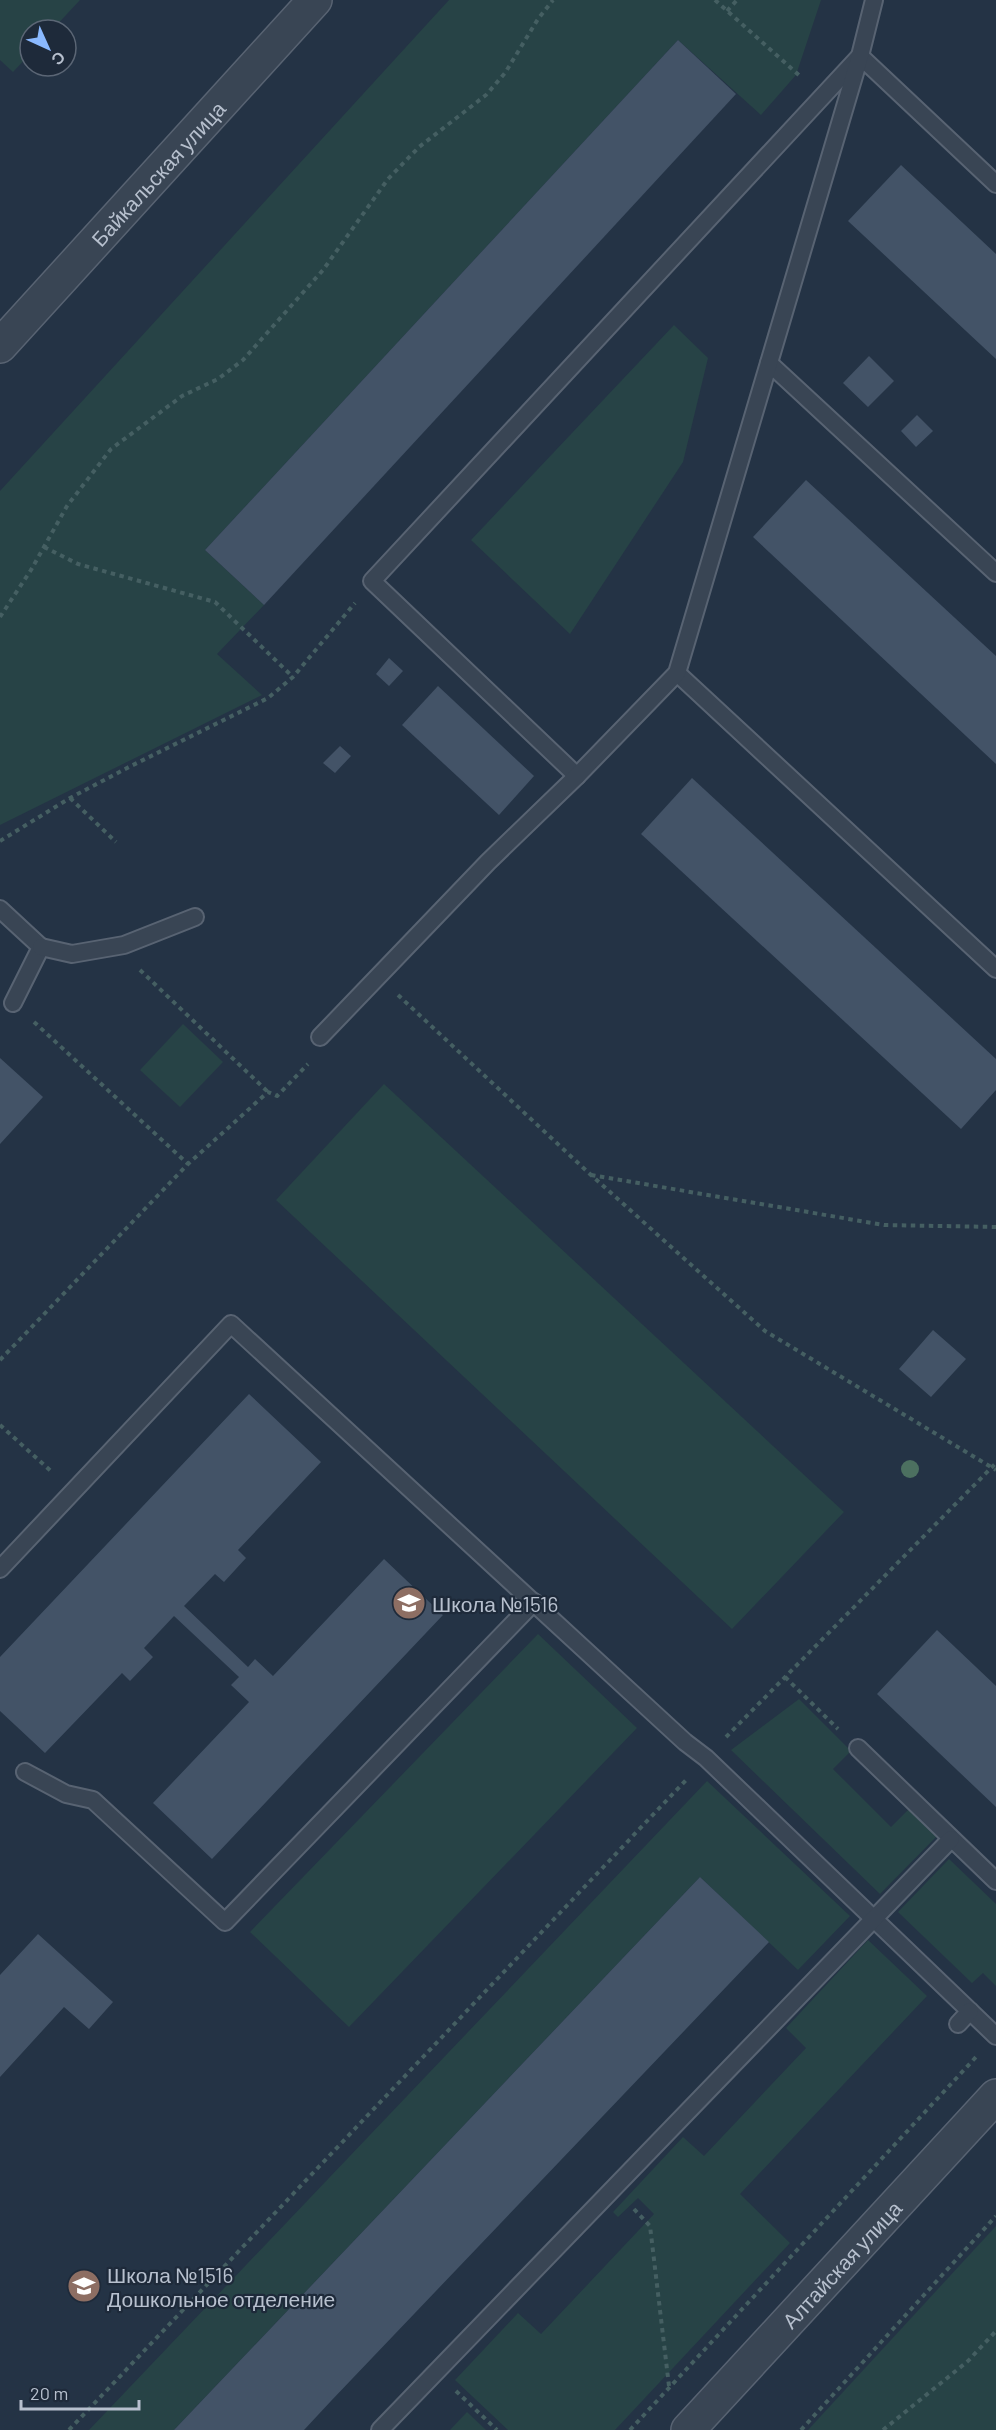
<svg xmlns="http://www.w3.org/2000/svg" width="996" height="2430" font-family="Barlow,sans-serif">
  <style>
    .green { fill: #274346 }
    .building { fill: #435367 }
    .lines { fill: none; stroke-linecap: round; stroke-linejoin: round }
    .service-casing { stroke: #586372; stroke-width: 20 }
    .tertiary-casing { stroke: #586372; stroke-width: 36 }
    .path { stroke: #455f62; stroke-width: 4; stroke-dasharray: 4.5 4.5; stroke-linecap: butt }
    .service { stroke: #394554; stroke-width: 16 }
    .tertiary { stroke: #394554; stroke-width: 33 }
    .tree { fill: #4c7060 }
    .labels { text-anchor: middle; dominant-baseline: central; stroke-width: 4.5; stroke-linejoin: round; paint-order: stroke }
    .street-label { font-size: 21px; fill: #b7c0ce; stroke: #1e2a3a }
    .poi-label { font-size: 21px; fill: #b7c0ce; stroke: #1e2a3a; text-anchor: start }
  </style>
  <rect width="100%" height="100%" fill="#243345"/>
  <!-- green -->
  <g class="green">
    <path d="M 0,0 L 80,0 L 52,30 L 30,30 L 30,54 L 13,72 L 0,60 Z"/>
    <path d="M 449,0 L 821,0 L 796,75 L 761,115 L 678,40 L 205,550 L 264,605 L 217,654 L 262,695 L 0,825 L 0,491 Z"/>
    <path d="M 674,325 L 708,358 L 683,462 L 570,634 L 471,540 Z"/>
    <path d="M 183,1024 L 223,1062 L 180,1107 L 140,1070 Z"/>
    <path d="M 384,1084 L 844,1512 L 732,1629 L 276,1200 Z"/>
    <path d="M 538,1634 L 637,1728 L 349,2027 L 250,1932 Z"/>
    <path d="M 799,1699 L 851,1751 L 833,1769 L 891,1827 L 909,1809 L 937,1836 L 880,1894 L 731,1750 Z"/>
    <path d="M 707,1781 L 850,1916 L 798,1970 L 700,1877 L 174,2430 L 89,2430 Z"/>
    <path d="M 949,1859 L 996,1904 L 996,1986 L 983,1973 L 972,1983 L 898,1912 Z"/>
    <path d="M 868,1940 L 927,1996 L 740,2194 L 790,2243 L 615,2430 L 508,2430 L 455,2380 L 518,2313 L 541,2334 L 654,2214 L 638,2198 L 618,2217 L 613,2212 L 683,2137 L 704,2156 L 806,2048 L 786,2028 Z"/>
    <path d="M 996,2226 L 996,2430 L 808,2430 Z"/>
    <path d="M 467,2412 L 486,2430 L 450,2430 Z"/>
  </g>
  <!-- building -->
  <g class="building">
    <path d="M 678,40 L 736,94 L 264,605 L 205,550 Z"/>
    <path d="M 901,165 L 996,254 L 996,359 L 848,221 Z"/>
    <path d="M 869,356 L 894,381 L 868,407 L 843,383 Z"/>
    <path d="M 917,415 L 933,431 L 916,447 L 901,431 Z"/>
    <path d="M 806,480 L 996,656 L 996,764 L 753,537 Z"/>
    <path d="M 389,658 L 403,671 L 389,686 L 376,674 Z"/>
    <path d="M 438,686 L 534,776 L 499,815 L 402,725 Z"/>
    <path d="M 340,746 L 351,756 L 335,773 L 323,763 Z"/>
    <path d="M 692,778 L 996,1059 L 996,1090 L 961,1129 L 641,834 Z"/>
    <path d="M 0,1058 L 43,1097 L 0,1144 Z"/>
    <path d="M 933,1330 L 966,1359 L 931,1397 L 899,1369 Z"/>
    <path d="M 249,1394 L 321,1462 L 238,1550 L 246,1558 L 224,1582 L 215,1574 L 184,1606 L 248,1667 L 255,1659 L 273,1676 L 384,1559 L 443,1615 L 212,1859 L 153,1803 L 249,1702 L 231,1685 L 239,1677 L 174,1616 L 144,1648 L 153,1657 L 130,1681 L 122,1673 L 45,1753 L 0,1711 L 0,1657 Z"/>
    <path d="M 937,1630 L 996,1686 L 996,1807 L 877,1694 Z"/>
    <path d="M 700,1877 L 769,1942 L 331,2401 L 304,2430 L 174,2430 Z"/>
    <path d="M 38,1934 L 113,2002 L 89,2029 L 64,2007 L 0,2077 L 0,1975 Z"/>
  </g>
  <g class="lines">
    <defs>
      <g id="service">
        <path d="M 769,363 L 996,573"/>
        <path d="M 677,673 L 996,969"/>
        <path d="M 577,776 L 372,581 L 860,56 L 996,184"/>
        <path d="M 0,909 L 41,947 L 13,1003"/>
        <path d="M 41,947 L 72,954 L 124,945 L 195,917"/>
        <path d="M 320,1037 L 488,862 L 577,776 L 677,673 L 860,56 L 874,0"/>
        <path d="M 0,1569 L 231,1324 L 685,1742 L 706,1758 L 996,2036"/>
        <path d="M 858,1748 L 996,1881"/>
        <path d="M 25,1772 L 66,1794 L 93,1800 L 225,1922 L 534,1602"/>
        <path d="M 958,2024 L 970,2011"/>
        <path d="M 380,2430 L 951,1839"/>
      </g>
      <g id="tertiary">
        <path id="s1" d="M 0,346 L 315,0"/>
        <path id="s2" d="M 688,2430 L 996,2096"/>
      </g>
    </defs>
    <!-- service casing -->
    <use href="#service" class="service-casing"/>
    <!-- tertiary casing -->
    <use href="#tertiary" class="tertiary-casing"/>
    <!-- path -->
    <g class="path">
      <path d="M 715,0 L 802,78"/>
      <path d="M 727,11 L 737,0"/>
      <path d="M 44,547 L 78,564 L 215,602 L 293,677"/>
      <path d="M 0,617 L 31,570 L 67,506 L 111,449 L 182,396 L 218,379 L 243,360 L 323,270 L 388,179 L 419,147 L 486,95 L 505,73 L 538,19 L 553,0"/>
      <path d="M 70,798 L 116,842"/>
      <path d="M 0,841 L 70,798 L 129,767 L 268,698 L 293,677 L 355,603"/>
      <path d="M 140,970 L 268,1092"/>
      <path d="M 398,995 L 591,1175 L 765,1331 L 996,1470"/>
      <path d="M 34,1022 L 188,1164"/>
      <path d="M 591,1175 L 884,1225 L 996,1227"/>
      <path d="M 0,1360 L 188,1164 L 268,1092 L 277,1096 L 308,1064"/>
      <path d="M 0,1425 L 53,1473"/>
      <path d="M 785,1677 L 838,1729"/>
      <path d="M 726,1737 L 996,1463"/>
      <path d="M 634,2209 L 650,2226 L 669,2386"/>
      <path d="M 456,2391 L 497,2430"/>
      <path d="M 69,2430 L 686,1780"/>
      <path d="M 630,2430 L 976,2057"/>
      <path d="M 801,2430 L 996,2216"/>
      <path d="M 883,2430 L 968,2361 L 996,2331"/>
    </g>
    <!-- service -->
    <use href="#service" class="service"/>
    <!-- tertiary -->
    <use href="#tertiary" class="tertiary"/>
  </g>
  <!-- trees -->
  <circle class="tree" cx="910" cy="1469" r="9"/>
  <!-- icons -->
  <defs>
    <symbol id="school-disc" viewBox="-11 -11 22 22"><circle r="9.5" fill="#8d6e63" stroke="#1e2a3a"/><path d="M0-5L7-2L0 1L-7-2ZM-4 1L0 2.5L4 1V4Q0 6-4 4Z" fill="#fff"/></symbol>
  </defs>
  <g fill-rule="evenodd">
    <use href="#school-disc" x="390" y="1584" width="38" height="38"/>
    <use href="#school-disc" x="65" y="2267" width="38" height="38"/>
  </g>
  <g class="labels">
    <!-- street labels -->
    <g class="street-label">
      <text stroke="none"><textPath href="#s1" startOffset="234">Байкальская улица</textPath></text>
      <text stroke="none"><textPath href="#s2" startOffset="226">Алтайская улица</textPath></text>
    </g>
    <!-- poi labels -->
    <g class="poi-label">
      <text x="432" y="1603">Школа №1516</text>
      <text x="107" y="2274">Школа №1516<tspan x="107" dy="24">Дошкольное отделение</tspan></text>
    </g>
  </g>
  <!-- north arrow -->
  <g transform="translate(48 48) rotate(135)"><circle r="28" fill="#1e2a3a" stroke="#5b6675" stroke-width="1.5"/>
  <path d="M0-4.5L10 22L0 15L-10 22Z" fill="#8ab9ff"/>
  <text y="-9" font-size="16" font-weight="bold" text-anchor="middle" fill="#b7c0ce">С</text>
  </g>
  <!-- scale -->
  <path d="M21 2400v9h118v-9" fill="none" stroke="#b7c0ce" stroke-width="3"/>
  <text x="30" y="2400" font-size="18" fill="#b7c0ce" stroke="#1e2a3a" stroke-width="4.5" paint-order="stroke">20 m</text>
</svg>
